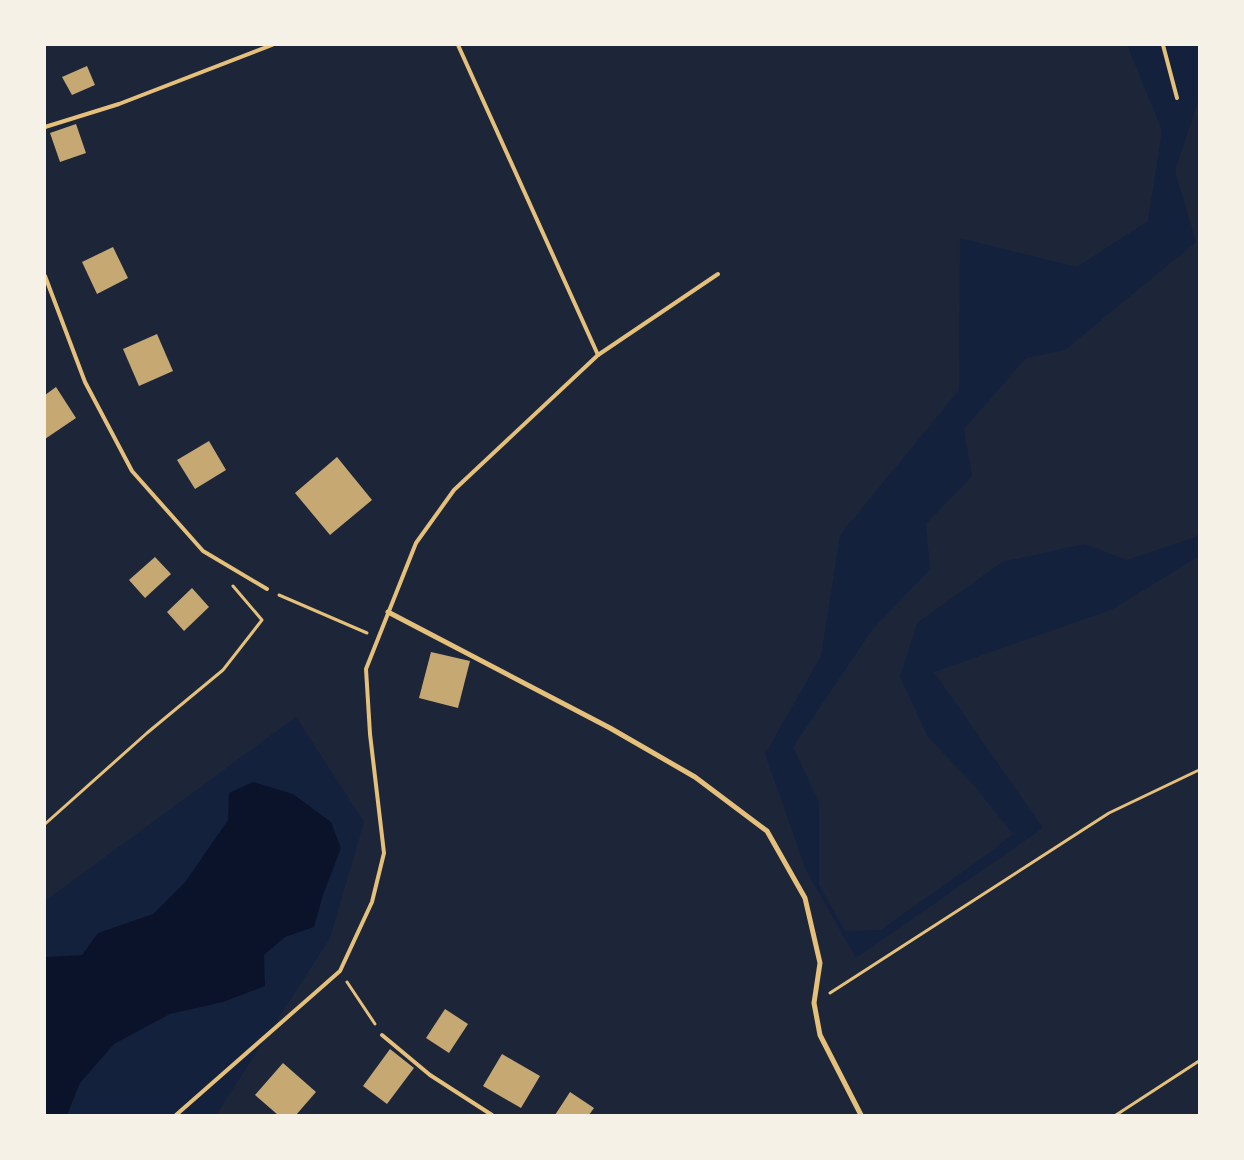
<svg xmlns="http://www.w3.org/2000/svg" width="1244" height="1160" font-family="Manrope,sans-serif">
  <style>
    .green { fill: #1d2539 }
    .water { fill: #0b132b }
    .building { fill: #c6a872 }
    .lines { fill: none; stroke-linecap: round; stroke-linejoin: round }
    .path { stroke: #e5c07b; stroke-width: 3 }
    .service { stroke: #e5c07b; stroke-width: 4 }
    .minor { stroke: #e5c07b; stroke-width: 5 }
  </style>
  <rect width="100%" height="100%" fill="#14213d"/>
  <!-- green -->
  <g class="green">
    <path d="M 45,45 L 1127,45 L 1162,130 L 1148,221 L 1077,267 L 960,238 L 959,390 L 840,535 L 821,656 L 765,754 L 806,870 L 856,958 L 1043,828 L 934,672 L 1113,609 L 1199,556 L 1199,1115 L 216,1115 L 330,938 L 364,822 L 296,717 L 45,901 Z"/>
    <path d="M 1199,98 L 1199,534 L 1193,538 L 1127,560 L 1085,544 L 1002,562 L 917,623 L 900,677 L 928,737 L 971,782 L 1013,834 L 989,853 L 881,930 L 845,931 L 819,885 L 819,802 L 793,747 L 872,630 L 930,569 L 926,524 L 972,476 L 964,429 L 1026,358 L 1065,350 L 1196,242 L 1175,171 Z"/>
  </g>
  <!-- water -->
  <path class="water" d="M 253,782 L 293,794 L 331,822 L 341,848 L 323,895 L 314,927 L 285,937 L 264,955 L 265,986 L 223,1002 L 170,1014 L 114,1044 L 80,1083 L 67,1115 L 45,1115 L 45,957 L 82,955 L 98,933 L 153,914 L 186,881 L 228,820 L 229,793 Z"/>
  <!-- building -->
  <g class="building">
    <path d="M 87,66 L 95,85 L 72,95 L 62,77 Z"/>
    <path d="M 76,124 L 86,153 L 60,162 L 50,133 Z"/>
    <path d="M 113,247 L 128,278 L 97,294 L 82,262 Z"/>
    <path d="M 157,334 L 173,371 L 139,386 L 123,349 Z"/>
    <path d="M 56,387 L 76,418 L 45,439 L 45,395 Z"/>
    <path d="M 209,441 L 226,470 L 195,489 L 177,460 Z"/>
    <path d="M 337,457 L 372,500 L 330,535 L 295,493 Z"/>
    <path d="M 155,557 L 171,574 L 145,598 L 129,580 Z"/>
    <path d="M 192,588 L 209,607 L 184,631 L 167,612 Z"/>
    <path d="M 431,652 L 470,661 L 458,708 L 419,698 Z"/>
    <path d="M 445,1009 L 468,1024 L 449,1053 L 426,1038 Z"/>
    <path d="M 390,1049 L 414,1068 L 387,1104 L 363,1086 Z"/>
    <path d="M 502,1054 L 540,1076 L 521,1108 L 483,1086 Z"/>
    <path d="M 283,1063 L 316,1092 L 296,1115 L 278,1115 L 255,1095 Z"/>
    <path d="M 570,1092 L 594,1108 L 589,1115 L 555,1115 Z"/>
  </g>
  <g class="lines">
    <!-- path -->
    <g class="path">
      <path d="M 279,595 L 367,633"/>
      <path d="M 45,824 L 147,733 L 223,670 L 262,620 L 233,586"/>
      <path d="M 347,982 L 375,1024"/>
      <path d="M 830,993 L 1109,813 L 1199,770"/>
      <path d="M 1116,1115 L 1199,1061"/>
    </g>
    <!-- service -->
    <g class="service">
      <path d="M 458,45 L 598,355"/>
      <path d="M 1163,45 L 1177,98"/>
      <path d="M 45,127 L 119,104 L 272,45"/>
      <path d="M 45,276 L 85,382 L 132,471 L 203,551 L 267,589"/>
      <path d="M 382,1035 L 430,1075 L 492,1115"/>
      <path d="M 176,1115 L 340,971 L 372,902 L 384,853 L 370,734 L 366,669 L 416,543 L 454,490 L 598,355 L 718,274"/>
    </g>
    <!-- minor -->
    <path class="minor" d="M 388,612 L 610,728 L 695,777 L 767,831 L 805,898 L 820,963 L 814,1003 L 820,1035 L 861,1115"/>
  </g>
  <!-- border -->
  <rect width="1244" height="1160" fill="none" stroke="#f6f1e7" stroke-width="92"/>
</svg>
